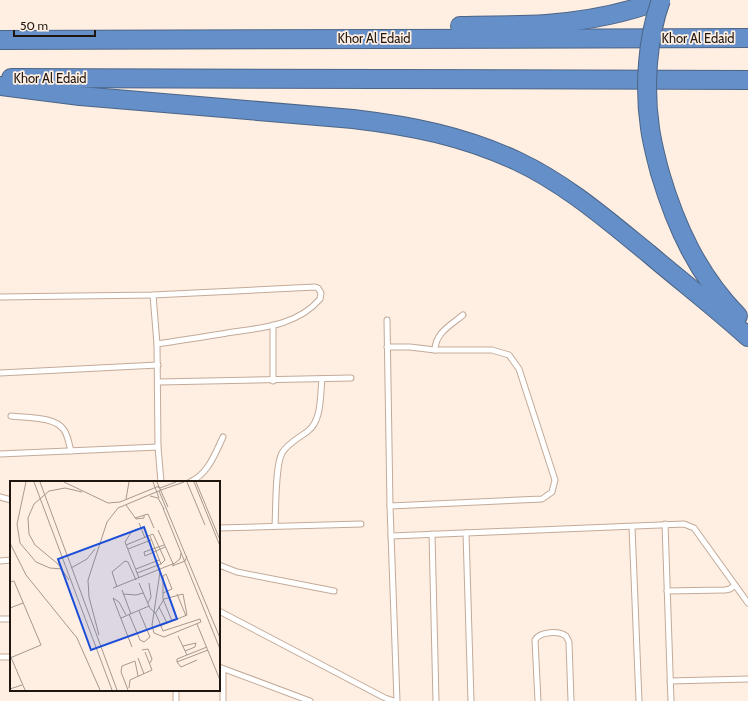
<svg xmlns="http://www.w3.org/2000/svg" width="748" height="701" font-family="Cabin,sans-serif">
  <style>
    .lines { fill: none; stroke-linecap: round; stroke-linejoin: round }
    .lane-casing { stroke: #c3aa98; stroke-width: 7 }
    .highway-casing { stroke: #4c6587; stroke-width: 20 }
    .lane { stroke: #fff; stroke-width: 5 }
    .highway { stroke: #658fc8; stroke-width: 18 }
    .highway-bridge-casing { stroke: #4c6587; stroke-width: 20; stroke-linecap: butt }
    .highway-bridge { stroke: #658fc8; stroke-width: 18 }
    .labels { text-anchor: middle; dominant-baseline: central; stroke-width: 3.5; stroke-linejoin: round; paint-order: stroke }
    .street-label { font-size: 13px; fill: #1e160f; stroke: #ffefe3 }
    .inset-road { fill: none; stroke: #a5988e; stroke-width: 1 }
    .view { fill: #1d4ed8; fill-opacity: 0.15; stroke: #1d4ed8; stroke-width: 2 }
    .inset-edge { fill: none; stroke: #1e160f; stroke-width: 2 }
  </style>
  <rect width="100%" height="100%" fill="#ffefe3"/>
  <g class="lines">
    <defs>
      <g id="lane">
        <path d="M 153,295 L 157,344 L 158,447 L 161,482"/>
        <path d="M 0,297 L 153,295 L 315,287 L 318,288 L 321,293 L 320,299 C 297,326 260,328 227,333 C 204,337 181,340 157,344"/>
        <path d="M 387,320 L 390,506 L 397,701"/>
        <path d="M 387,347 L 410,347 L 435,350 L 492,350 L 509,355 L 519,369 L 555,480 L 552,492 L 542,499 L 390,506"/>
        <path d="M 435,350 C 435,333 451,325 463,315"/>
        <path d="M 0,373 L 158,365"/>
        <path d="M 273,381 L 273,325"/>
        <path d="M 159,382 L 351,378"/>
        <path d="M 11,416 C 26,418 55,416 64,430 C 68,436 69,444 71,451"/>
        <path d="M 0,454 L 158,447"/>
        <path d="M 190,482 C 208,474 215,454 223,437"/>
        <path d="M 0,497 L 11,500"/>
        <path d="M 665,524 L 671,701"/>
        <path d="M 275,526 C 276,509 275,466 282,453 C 288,443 299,438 308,431 C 322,420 320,396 322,379"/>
        <path d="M 632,527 L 639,701"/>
        <path d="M 219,528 L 361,524"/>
        <path d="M 466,533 L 471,701"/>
        <path d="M 432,534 L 436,701"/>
        <path d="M 391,536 L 684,524 L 694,528 L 748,603"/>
        <path d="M 0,561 L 11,560"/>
        <path d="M 219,565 L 237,572 L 334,591"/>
        <path d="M 667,591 L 725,590 L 730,589 L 735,585"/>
        <path d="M 219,611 L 385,698 L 394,701"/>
        <path d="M 0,619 L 11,619"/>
        <path d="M 0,657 L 11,657"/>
        <path d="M 219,667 L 310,701"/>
        <path d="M 223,669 L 223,701"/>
        <path d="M 670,681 L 748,679"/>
        <path d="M 176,690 L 176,701"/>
        <path d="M 538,701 L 535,640 C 540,631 559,631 566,636 L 569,642 L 571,701"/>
      </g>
      <g id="highway">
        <path d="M 460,26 C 488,25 517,26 546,24 C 585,21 624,14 660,0"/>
        <path d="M 0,40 L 748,38"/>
        <path d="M 11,78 L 748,80"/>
        <path d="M 0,86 L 80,96 L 353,119 C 412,126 463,136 517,161 C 566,184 606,219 648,253 C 681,281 716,308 748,337"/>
        <path d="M 660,173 C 676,227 698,275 738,316"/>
      </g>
    </defs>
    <!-- lane casing -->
    <use href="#lane" class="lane-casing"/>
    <!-- highway casing -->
    <use href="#highway" class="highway-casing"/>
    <!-- lane -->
    <use href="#lane" class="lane"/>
    <!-- highway -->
    <use href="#highway" class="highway"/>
    <defs>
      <path id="highway-bridge" d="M 660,173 C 656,158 652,143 650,128 C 644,88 647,38 661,0"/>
    </defs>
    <!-- highway-bridge casing -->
    <use href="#highway-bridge" class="highway-bridge-casing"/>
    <!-- highway-bridge -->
    <use href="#highway-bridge" class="highway-bridge"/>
  </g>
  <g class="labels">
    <!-- street labels -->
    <g class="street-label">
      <text x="374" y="38">Khor Al Edaid</text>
      <text x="698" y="38">Khor Al Edaid</text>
      <text x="50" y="78">Khor Al Edaid</text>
    </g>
  </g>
  <!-- overview -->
  <g transform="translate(10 481)">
    <rect width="210" height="210" fill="#ffefe3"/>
    <path class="inset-road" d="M 16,1 L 7,43 L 10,62 L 26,81 L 40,87 L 52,88M 24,1 L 102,209M 30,1 L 107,209M 54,1 L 98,22 L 110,21 L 149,5M 143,1 L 149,17M 147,1 L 158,26M 177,1 L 195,44M 184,1 L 210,65M 186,1 L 210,59M 147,5 L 151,9 L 174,1M 150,7 L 166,1M 149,10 L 210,157M 140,15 L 148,17 L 154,28M 116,18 L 119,1M 116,24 L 126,38 L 134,37 L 134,34M 153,27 L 210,168M 125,37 L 138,33 L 144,47M 129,42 L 135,57M 148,49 L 164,85M 140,55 L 151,83M 0,62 L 16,94 L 67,157 L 90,209M 116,64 L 143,53 L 155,79 L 151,83 L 127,92M 154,64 L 134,71 L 135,75 L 155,66M 118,68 L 141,59M 162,85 L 175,80 L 177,75M 61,87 L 77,78 L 85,68M 126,88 L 149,79M 129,97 L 115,61 L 122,50 L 131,47M 59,99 L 48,83 L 25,64 L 19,53 L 18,37 L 24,23 L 39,10 L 55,7 L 72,11M 0,101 L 4,100 L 31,164 L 0,177M 129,102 L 139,125 L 140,127 L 146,133 L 153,150 L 190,138 L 191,141 L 154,156 L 144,152 L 142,144 L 144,131 L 150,91 L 149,89M 107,106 L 102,91 L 115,80 L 118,81 L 126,99M 103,107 L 165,82 L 170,78 L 171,72M 112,109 L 121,133M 153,112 L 162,108 L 156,93 L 153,95 L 153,118 L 162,140M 113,113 L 126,114 L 133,112M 167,113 L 176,135M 138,122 L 141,116 L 139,102M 149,126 L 157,142M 0,127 L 13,122M 119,133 L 130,159 L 134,161 L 140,156 L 129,130M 145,133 L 154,118 L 173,113 L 177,134 L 150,145M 116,134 L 109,121 L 103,117 L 122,166M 111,137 L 139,125M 187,143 L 210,199M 89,154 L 79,116 L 78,99 L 97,41 L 108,27 L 151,9M 168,155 L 177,174M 173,165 L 186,162 L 185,166 L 175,170M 197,166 L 167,178 L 167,181 L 198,169M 132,169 L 138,168 L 142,178 L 140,182M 0,174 L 15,209M 128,177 L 134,193M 167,181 L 171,186 L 187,179M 119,207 L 120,199 L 142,189 L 135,171M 0,208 L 12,204M 118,209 L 111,191 L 112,185 L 125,180 L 128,195"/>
    <path class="view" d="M 134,46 L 167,138 L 81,169 L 48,78 Z"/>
    <rect width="210" height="210" class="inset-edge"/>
  </g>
  <!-- scale -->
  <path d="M14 30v6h81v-6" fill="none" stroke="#1e160f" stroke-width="2"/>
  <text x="20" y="30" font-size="12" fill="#1e160f" stroke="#ffefe3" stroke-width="3" paint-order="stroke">50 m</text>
</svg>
